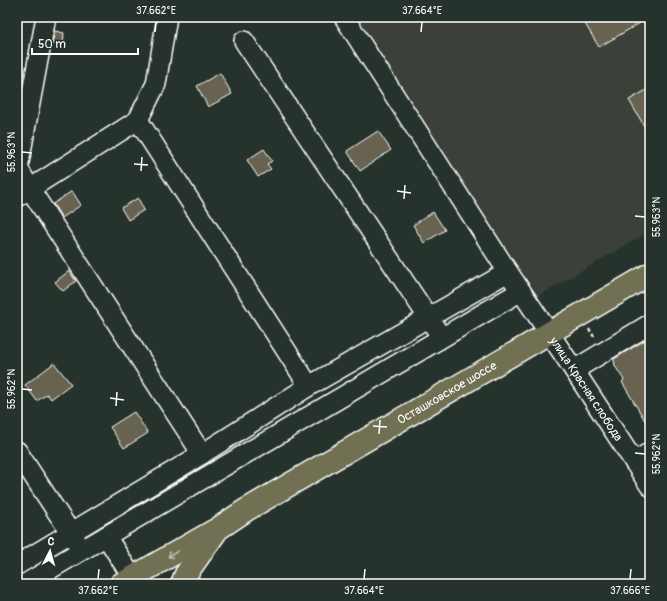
<svg xmlns="http://www.w3.org/2000/svg" width="667" height="601" font-family="Pangolin,sans-serif">
  <style>
    .built { fill: #3a4138 }
    .building { fill: #686251; stroke: #fff }
    .lines { fill: none; stroke-linecap: round; stroke-linejoin: round }
    .minor-casing { stroke: #fff; stroke-width: 22 }
    .major-casing { stroke: #fff; stroke-width: 25 }
    .path { stroke: #fff; stroke-width: 2.5; stroke-dasharray: 3 3; stroke-linecap: butt }
    .minor { stroke: #26332d; stroke-width: 19 }
    .major { stroke: #716f52; stroke-width: 22 }
    .oneway { stroke: #bfbeb1 }
    .ticks { fill: none; stroke: #fff; stroke-width: 1.5 }
    .labels { text-anchor: middle; dominant-baseline: central; stroke-width: 3.5; stroke-linejoin: round; paint-order: stroke }
    .street-label { font-size: 12px; fill: #fff; stroke: #26332d }
    .neatline { fill: none; stroke: #fff; stroke-width: 1.5 }
    .ticks-label { font-size: 10px; text-anchor: middle; fill: #fff }
  </style>
  <rect width="100%" height="100%" fill="#26332d"/>
  <filter id="ink" filterUnits="userSpaceOnUse"><feTurbulence type="fractalNoise" baseFrequency=".025" numOctaves="2"/><feDisplacementMap in="SourceGraphic" scale="8" xChannelSelector="R" yChannelSelector="G"/><feConvolveMatrix kernelMatrix="1 2 1 2 8 2 1 2 1" color-interpolation-filters="sRGB"/></filter>
  <g filter="url(#ink)">
    <!-- built -->
    <path class="built" d="M 355,17 L 650,17 L 650,231 L 535,298 Z"/>
    <!-- building -->
    <g class="building">
      <path d="M 581,17 L 650,17 L 599,47 Z"/>
      <path d="M 55,31 L 64,33 L 63,45 L 52,44 Z"/>
      <path d="M 220,73 L 232,94 L 208,107 L 197,86 Z"/>
      <path d="M 650,88 L 650,136 L 629,100 Z"/>
      <path d="M 378,131 L 391,150 L 360,171 L 347,151 Z"/>
      <path d="M 264,149 L 272,161 L 267,164 L 271,169 L 258,177 L 247,160 Z"/>
      <path d="M 72,191 L 81,205 L 62,218 L 53,204 Z"/>
      <path d="M 138,198 L 144,210 L 128,220 L 121,208 Z"/>
      <path d="M 433,212 L 445,230 L 424,243 L 413,225 Z"/>
      <path d="M 69,271 L 76,281 L 63,291 L 55,282 Z"/>
      <path d="M 650,337 L 650,429 L 622,382 L 624,380 L 615,366 L 614,360 L 614,359 Z"/>
      <path d="M 54,363 L 71,384 L 51,399 L 47,394 L 37,401 L 25,385 Z"/>
      <path d="M 134,412 L 148,433 L 124,448 L 110,427 Z"/>
    </g>
    <g class="lines">
      <defs>
        <g id="minor">
          <path d="M 46,17 L 18,168 L 30,189 L 202,454"/>
          <path id="s1" d="M 344,17 L 508,272 L 574,370 L 650,486"/>
          <path d="M 244,41 L 436,329"/>
          <path d="M 138,120 L 309,386"/>
          <path d="M 17,197 L 138,120 L 156,84 L 167,17"/>
          <path d="M 574,370 L 650,324"/>
          <path d="M 17,451 L 78,544"/>
          <path d="M 634,462 L 650,452"/>
          <path d="M 106,536 L 132,577"/>
          <path d="M 17,565 L 202,454 L 309,386 L 508,272"/>
          <path d="M 25,584 L 521,291"/>
        </g>
        <g id="major">
          <path id="s2" d="M 121,584 L 219,528 L 246,510 L 650,274"/>
          <path d="M 182,584 L 186,574 L 215,533"/>
        </g>
      </defs>
      <!-- minor casing -->
      <use href="#minor" class="minor-casing"/>
      <!-- major casing -->
      <use href="#major" class="major-casing"/>
      <!-- path -->
      <path class="path" d="M 589,329 L 595,338"/>
      <!-- minor -->
      <use href="#minor" class="minor"/>
      <!-- major -->
      <use href="#major" class="major"/>
    </g>
    <!-- one-way arrows -->
    <defs><path id="oneway-shaft" d="M-6 0H5M1.5-3L5.5 0L1.5 3" fill="none" stroke-width="1.6" stroke-linecap="round" stroke-linejoin="round"/></defs>
    <use class="oneway" href="#oneway-shaft" transform="translate(173 554) rotate(150)"/>
  </g>
  <!-- ticks -->
  <path class="ticks" d="M 155,32 L 156,22M 421,32 L 422,22M 22,152 L 32,153M 134,164 L 148,165M 141,171 L 142,157M 397,191 L 411,193M 404,199 L 405,185M 635,216 L 645,217M 22,389 L 32,390M 110,398 L 124,400M 116,406 L 117,392M 373,426 L 387,427M 379,434 L 380,420M 635,453 L 645,454M 98,579 L 99,569M 364,579 L 365,569M 630,579 L 631,569"/>
  <g class="labels">
    <!-- street labels -->
    <g class="street-label">
      <text stroke="none"><textPath href="#s1" startOffset="444">улица Красная слобода</textPath></text>
      <text stroke="none"><textPath href="#s2" startOffset="378">Осташковское шоссе</textPath></text>
    </g>
  </g>
  <!-- margin -->
  <rect width="667" height="601" fill="none" stroke="#26332d" stroke-width="44"/>
  <!-- north arrow -->
  <g transform="translate(50 551) rotate(6)" stroke="#26332d" stroke-width="3" paint-order="stroke">
  <path d="M0-3L7 15L0 10L-7 15Z" fill="#ffffff"/>
  <text y="-6" font-size="11" font-weight="bold" text-anchor="middle" fill="#ffffff">С</text>
  </g>
  <!-- scale -->
  <path d="M32 48v6h106v-6" fill="none" stroke="#ffffff" stroke-width="2"/>
  <text x="38" y="48" font-size="12" fill="#ffffff" stroke="#26332d" stroke-width="3" paint-order="stroke">50 m</text>
  <rect x="22" y="22" width="623" height="557" class="neatline"/>
  <g class="ticks-label">
    <text x="156" y="14">37.662°E</text>
    <text x="422" y="14">37.664°E</text>
    <text transform="translate(11 152) rotate(-90)" y="4">55.963°N</text>
    <text transform="translate(656 217) rotate(-90)" y="4">55.963°N</text>
    <text transform="translate(11 389) rotate(-90)" y="4">55.962°N</text>
    <text transform="translate(656 454) rotate(-90)" y="4">55.962°N</text>
    <text x="98" y="594">37.662°E</text>
    <text x="364" y="594">37.664°E</text>
    <text x="630" y="594">37.666°E</text>
  </g>
</svg>
